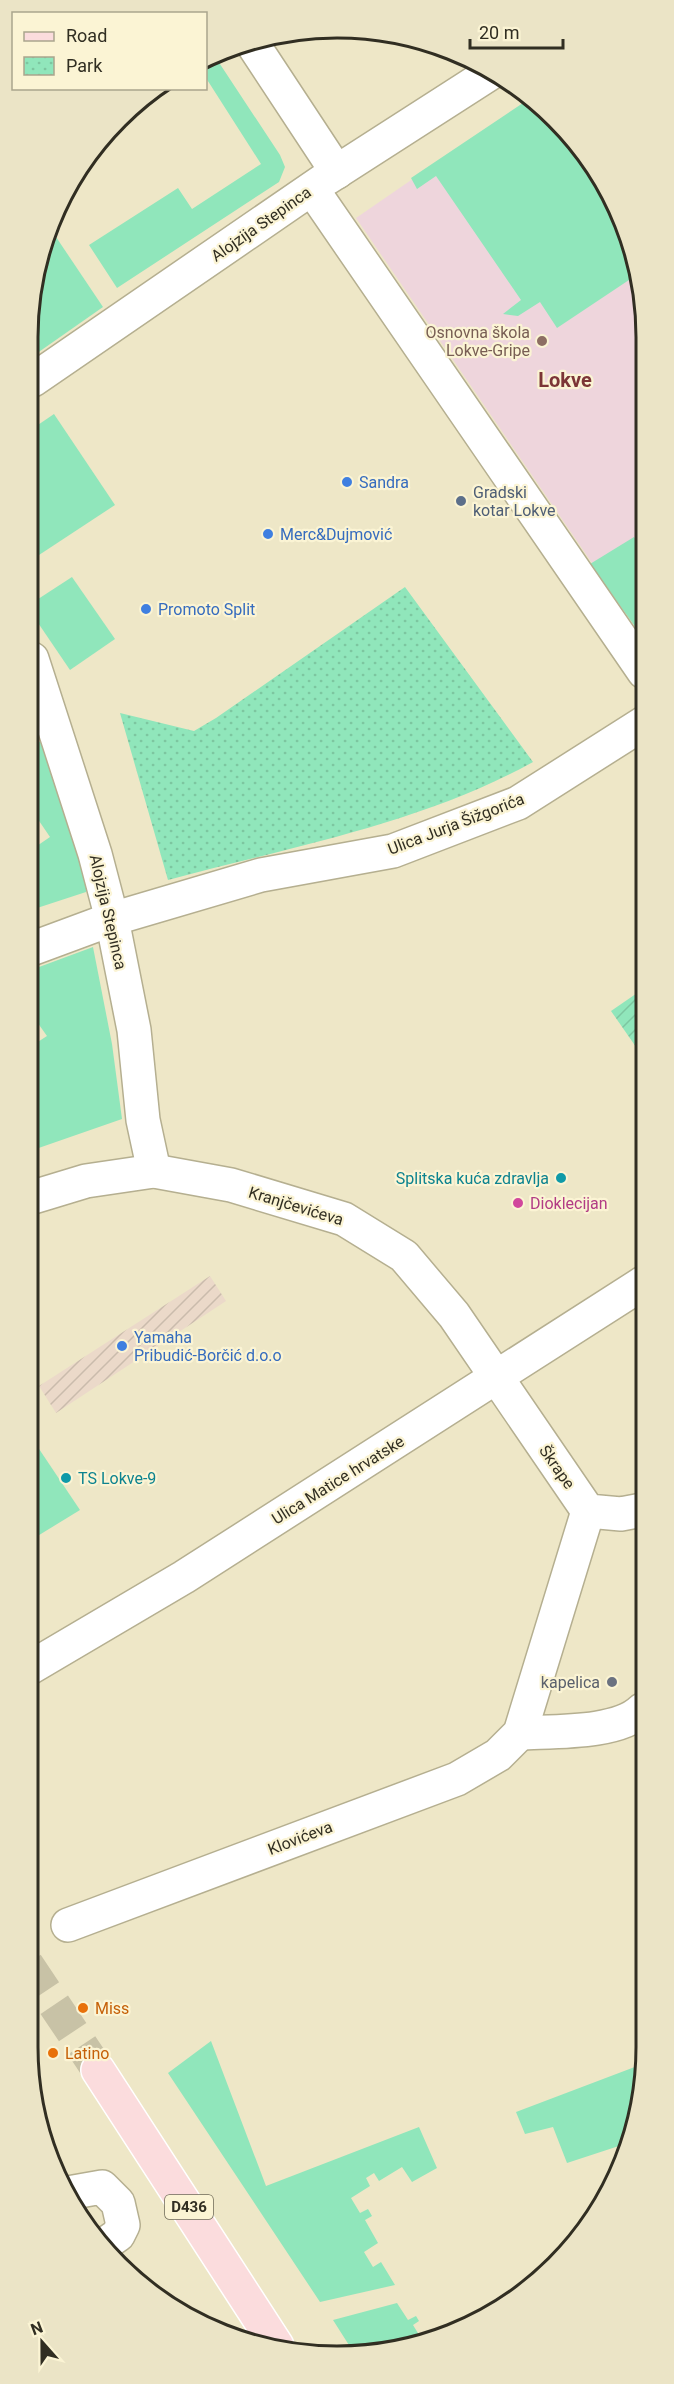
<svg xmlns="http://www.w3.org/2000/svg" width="674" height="2384" font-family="Roboto,sans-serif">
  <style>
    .industrial { fill: url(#industrial-furrows) }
    .education { fill: #eed5dc }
    .grass { fill: #90e6bb }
    .park { fill: url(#park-dots) }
    .garden { fill: url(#garden-furrows) }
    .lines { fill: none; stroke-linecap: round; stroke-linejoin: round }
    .major-tunnel { stroke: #c8c2a6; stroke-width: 33; stroke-dasharray: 33 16; stroke-linecap: butt }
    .minor-casing { stroke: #b5af90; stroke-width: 36 }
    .major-casing { stroke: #fff; stroke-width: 36 }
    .minor { stroke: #fff; stroke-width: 33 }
    .major { stroke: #fbdcdd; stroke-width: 33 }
    .education-dot { fill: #8d6e63; stroke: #fbf4d4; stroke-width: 2 }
    .shop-dot { fill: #3f7fe0; stroke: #fbf4d4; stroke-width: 2 }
    .service-dot { fill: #5c6f8a; stroke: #fbf4d4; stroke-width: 2 }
    .culture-dot { fill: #0f9aa8; stroke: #fbf4d4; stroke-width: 2 }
    .hotel-dot { fill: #d1479c; stroke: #fbf4d4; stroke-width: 2 }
    .worship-dot { fill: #6b7280; stroke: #fbf4d4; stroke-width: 2 }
    .food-dot { fill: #e8710a; stroke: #fbf4d4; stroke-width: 2 }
    .labels { text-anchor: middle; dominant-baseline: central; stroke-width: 4.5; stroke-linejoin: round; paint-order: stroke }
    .shield { fill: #fbf4d4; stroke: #6e6957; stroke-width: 1.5 }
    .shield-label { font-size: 15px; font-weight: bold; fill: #312e22 }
    .street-label { font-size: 16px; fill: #312e22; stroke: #fbf4d4 }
    .education-label { font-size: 16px; fill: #785e54; stroke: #fbf4d4; text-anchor: end }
    .shop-label { font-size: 16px; fill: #366cbe; stroke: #fbf4d4; text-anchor: start }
    .service-label { font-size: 16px; fill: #4e5e75; stroke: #fbf4d4; text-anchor: start }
    .culture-label { font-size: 16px; fill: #0d838f; stroke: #fbf4d4; text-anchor: end }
    .hotel-label { font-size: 16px; fill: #b23c85; stroke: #fbf4d4; text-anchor: start }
    .worship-label { font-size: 16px; fill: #5b616d; stroke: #fbf4d4; text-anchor: end }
    .food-label { font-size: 16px; fill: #c56008; stroke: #fbf4d4; text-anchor: start }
    .quarter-label { font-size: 20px; font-weight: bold; fill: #7c3536; stroke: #fbf4d4 }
    .rim { fill: none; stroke: #312e22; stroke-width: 3 }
  </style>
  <defs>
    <pattern id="industrial-furrows" width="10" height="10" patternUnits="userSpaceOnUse" patternTransform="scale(1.5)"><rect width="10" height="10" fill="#ebd9c9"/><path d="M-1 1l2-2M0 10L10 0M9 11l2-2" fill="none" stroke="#cabbac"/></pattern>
    <pattern id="park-dots" width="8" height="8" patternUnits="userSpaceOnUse" patternTransform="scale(1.5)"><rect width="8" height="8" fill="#90e6bb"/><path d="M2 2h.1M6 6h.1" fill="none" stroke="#7dc6a0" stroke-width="1.8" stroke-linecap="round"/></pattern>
    <pattern id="garden-furrows" width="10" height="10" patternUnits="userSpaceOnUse" patternTransform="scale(1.5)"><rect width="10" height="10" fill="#90e6bb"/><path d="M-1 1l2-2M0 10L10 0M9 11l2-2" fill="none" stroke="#7dc6a0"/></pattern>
  </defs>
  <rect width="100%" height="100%" fill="#eee7c7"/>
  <!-- industrial -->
  <path class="industrial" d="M 210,1276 L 226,1301 L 56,1413 L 39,1386 Z"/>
  <!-- education -->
  <path class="education" d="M 529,99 L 556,118 L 615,200 L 644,297 L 644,639 L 356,218 Z"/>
  <!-- grass -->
  <g class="grass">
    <path d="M 216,58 L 280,155 L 285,167 L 279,182 L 117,288 L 89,245 L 178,188 L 192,209 L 261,164 L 206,78 L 206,62 Z"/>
    <path d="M 529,99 L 556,118 L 615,200 L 638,274 L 557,328 L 540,302 L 518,316 L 503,314 L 521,300 L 436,176 L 417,189 L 411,178 Z"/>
    <path d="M 52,231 L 103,307 L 33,356 L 33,277 Z"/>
    <path d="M 54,414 L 115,505 L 39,555 L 32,544 L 32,429 Z"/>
    <path d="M 634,537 L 644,553 L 644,639 L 590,564 Z"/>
    <path d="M 72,577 L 115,639 L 70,670 L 32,614 L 32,603 Z"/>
    <path d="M 32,740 L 49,744 L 87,863 L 86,892 L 31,910 L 31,850 L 50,837 L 31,809 Z"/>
    <path d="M 93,947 L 112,1044 L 122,1119 L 30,1151 L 30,1047 L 47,1036 L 30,1012 L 31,970 Z"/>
    <path d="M 29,1434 L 80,1510 L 31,1540 L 29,1536 Z"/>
    <path d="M 211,2041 L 266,2186 L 419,2127 L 437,2168 L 412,2182 L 402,2167 L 379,2181 L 374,2173 L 366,2178 L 370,2186 L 351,2198 L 360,2213 L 368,2209 L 372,2216 L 365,2220 L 378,2243 L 364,2252 L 373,2267 L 381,2262 L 395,2285 L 320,2302 L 168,2073 Z"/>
    <path d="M 640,2065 L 641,2107 L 628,2143 L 567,2163 L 553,2127 L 525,2134 L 516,2112 Z"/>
    <path d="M 397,2303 L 408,2320 L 416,2316 L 419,2321 L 413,2325 L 424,2343 L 418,2346 L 354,2353 L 333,2320 Z"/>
  </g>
  <!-- park -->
  <path class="park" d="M 405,587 L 533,762 C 421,824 290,847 168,880 L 120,713 L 194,731 L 216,718 Z"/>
  <!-- garden -->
  <path class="garden" d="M 643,989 L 643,1057 L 611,1011 Z"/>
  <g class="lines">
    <!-- major-tunnel -->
    <path class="major-tunnel" d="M 27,1964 L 98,2070"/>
    <defs>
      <g id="minor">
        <path d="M 252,43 L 337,172"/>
        <path d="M 312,189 L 644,672"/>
        <path d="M 33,380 L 327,178 L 492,72"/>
        <path d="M 32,659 L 95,854 L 112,919 L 134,1030 L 143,1120 L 154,1171"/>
        <path d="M 31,949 L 112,919 L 261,875 L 393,851 L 518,803 L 644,723"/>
        <path d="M 30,1198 L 86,1181 L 154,1171 L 231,1185 L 344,1219 L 404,1256 L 454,1315 L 588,1511 L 621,1514 L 642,1510"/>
        <path d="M 28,1669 L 184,1577 L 643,1283"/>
        <path d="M 520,1733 C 553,1731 618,1734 642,1710"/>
        <path d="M 68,1925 L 457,1779 L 498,1755 L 520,1733 L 588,1511"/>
        <path d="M 68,2193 L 102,2187 L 118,2203 L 123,2225 L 118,2235 L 102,2246"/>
      </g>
      <path id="major" d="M 98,2070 L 277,2346"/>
    </defs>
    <!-- minor casing -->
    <use href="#minor" class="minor-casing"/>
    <!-- major casing -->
    <use href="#major" class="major-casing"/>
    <!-- minor -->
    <use href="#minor" class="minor"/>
    <!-- major -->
    <use href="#major" class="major"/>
  </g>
  <!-- markers -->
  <circle class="education-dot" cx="542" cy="341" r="6"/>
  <g class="shop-dot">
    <circle cx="347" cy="482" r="6"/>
    <circle cx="268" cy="534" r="6"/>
    <circle cx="146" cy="609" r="6"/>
    <circle cx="122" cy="1346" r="6"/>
  </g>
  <circle class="service-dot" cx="461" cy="501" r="6"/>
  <g class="culture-dot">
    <circle cx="561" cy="1178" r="6"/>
    <circle cx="66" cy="1478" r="6"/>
  </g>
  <circle class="hotel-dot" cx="518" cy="1203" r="6"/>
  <circle class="worship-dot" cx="612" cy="1682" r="6"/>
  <g class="food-dot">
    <circle cx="83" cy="2008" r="6"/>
    <circle cx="53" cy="2053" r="6"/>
  </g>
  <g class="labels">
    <!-- shield labels -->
    <rect class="shield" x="165" y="2195" width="48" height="24" rx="4.5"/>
    <g class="shield-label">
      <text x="189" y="2207">D436</text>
    </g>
    <!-- street labels -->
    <g class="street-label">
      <text transform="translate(261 224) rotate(-35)">Alojzija Stepinca</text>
      <text transform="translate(456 824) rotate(-21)">Ulica Jurja Šižgorića</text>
      <text transform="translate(108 912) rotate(77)">Alojzija Stepinca</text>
      <text transform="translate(296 1206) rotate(17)">Kranjčevićeva</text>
      <text transform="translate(557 1467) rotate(55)">Škrape</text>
      <text transform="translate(338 1480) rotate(-32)">Ulica Matice hrvatske</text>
      <text transform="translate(300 1838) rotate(-21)">Klovićeva</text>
    </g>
    <!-- education labels -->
    <g class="education-label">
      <text x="530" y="332">Osnovna škola<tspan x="530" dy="18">Lokve-Gripe</tspan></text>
    </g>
    <!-- shop labels -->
    <g class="shop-label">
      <text x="359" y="482">Sandra</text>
      <text x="280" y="534">Merc&amp;Dujmović</text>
      <text x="158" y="609">Promoto Split</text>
      <text x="134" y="1337">Yamaha<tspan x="134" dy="18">Pribudić-Borčić d.o.o</tspan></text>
    </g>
    <!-- service labels -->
    <g class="service-label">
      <text x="473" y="492">Gradski<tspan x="473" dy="18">kotar Lokve</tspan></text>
    </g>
    <!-- culture labels -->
    <g class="culture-label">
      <text x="549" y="1178">Splitska kuća zdravlja</text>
      <text x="78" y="1478" text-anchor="start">TS Lokve-9</text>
    </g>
    <!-- hotel labels -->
    <g class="hotel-label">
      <text x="530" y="1203">Dioklecijan</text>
    </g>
    <!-- worship labels -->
    <g class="worship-label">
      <text x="600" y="1682">kapelica</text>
    </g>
    <!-- food labels -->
    <g class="food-label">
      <text x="95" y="2008">Miss</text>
      <text x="65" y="2053">Latino</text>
    </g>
    <!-- quarter labels -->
    <g class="quarter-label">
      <text x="565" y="380">Lokve</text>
    </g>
  </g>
  <!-- crop -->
  <path d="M0 0H674V2384H0ZM337 38H337A299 299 0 0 1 636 337V2047A299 299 0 0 1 337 2346H337A299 299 0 0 1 38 2047V337A299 299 0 0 1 337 38Z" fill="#ebe4c6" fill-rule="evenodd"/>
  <path class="rim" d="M337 38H337A299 299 0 0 1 636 337V2047A299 299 0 0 1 337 2346H337A299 299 0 0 1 38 2047V337A299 299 0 0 1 337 38Z"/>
  <!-- legend -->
  <rect x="12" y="12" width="195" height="78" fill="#fbf4d4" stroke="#aaa58d" stroke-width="1.5"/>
  <rect x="24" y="32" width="30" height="9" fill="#fbdcdd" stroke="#aaa58d" stroke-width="1.5"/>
  <text x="66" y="42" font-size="18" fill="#312e22">Road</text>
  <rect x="24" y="57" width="30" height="18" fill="url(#park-dots)" stroke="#aaa58d" stroke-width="1.5"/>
  <text x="66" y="72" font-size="18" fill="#312e22">Park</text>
  <!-- north arrow -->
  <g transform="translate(42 2342) rotate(339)" stroke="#fbf4d4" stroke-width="4.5" paint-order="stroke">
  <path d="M0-4.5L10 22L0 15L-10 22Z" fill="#312e22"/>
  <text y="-9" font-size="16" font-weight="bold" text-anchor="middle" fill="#312e22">N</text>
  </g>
  <!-- scale -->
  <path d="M470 39v9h93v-9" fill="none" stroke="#312e22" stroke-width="3"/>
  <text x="479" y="39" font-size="18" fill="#312e22" stroke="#fbf4d4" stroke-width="4.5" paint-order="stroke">20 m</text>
</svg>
